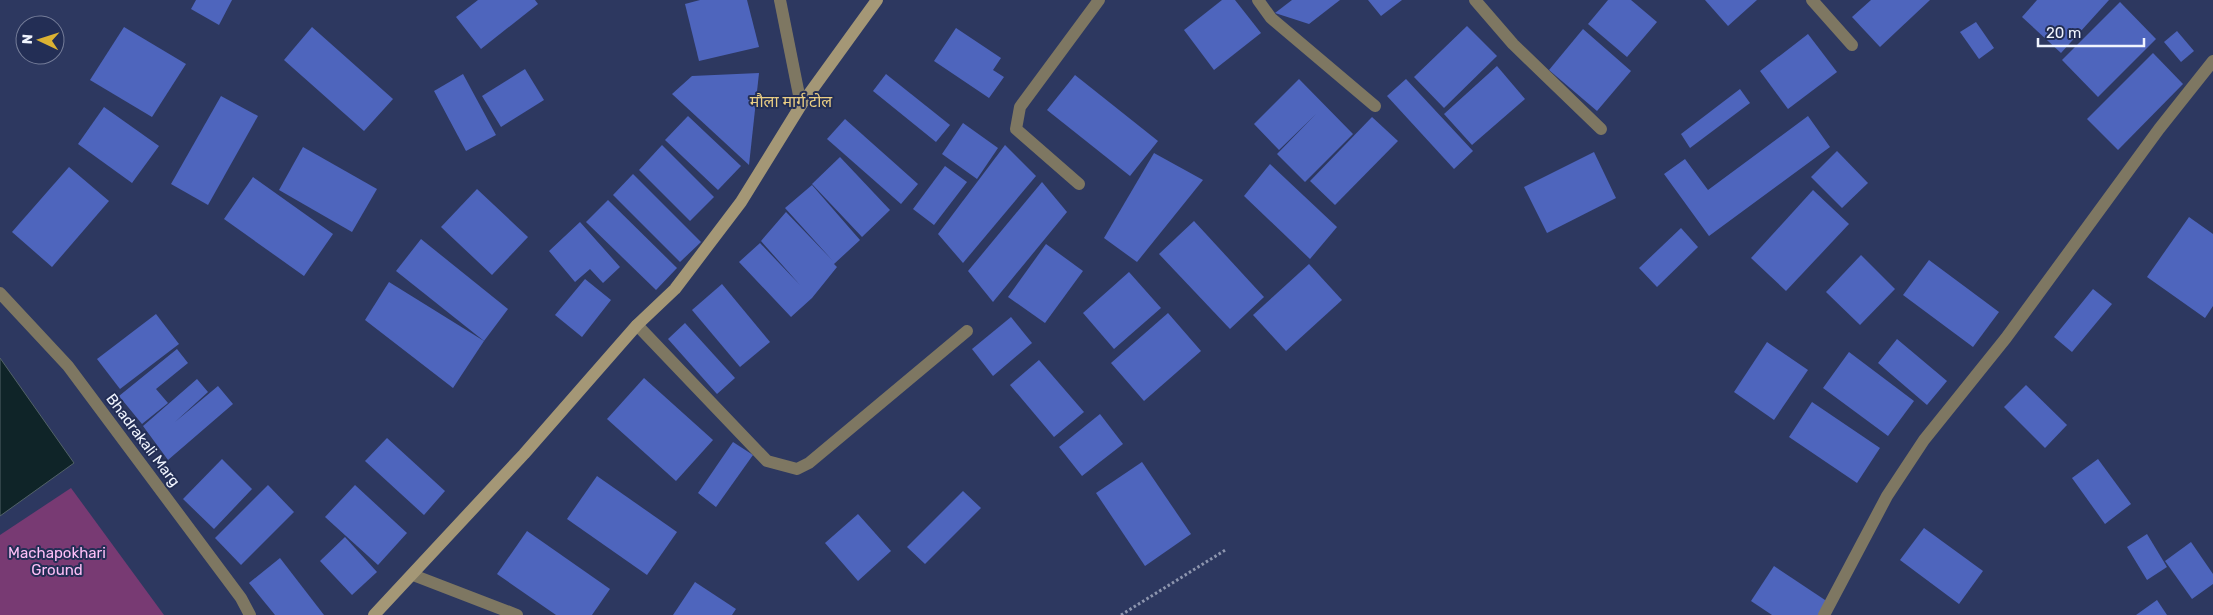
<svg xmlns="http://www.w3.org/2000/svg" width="2213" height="615" font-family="Rubik,'Noto Sans Devanagari',sans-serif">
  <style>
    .green { fill: #783a73 }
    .water { fill: #0f2428; stroke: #526268 }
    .building { fill: #4e65bd }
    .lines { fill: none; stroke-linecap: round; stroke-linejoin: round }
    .path { stroke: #8d95ae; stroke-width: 3; stroke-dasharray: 2.5 2.5; stroke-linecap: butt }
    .street { stroke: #7e7762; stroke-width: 12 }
    .secondary { stroke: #a49776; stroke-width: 12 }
    .labels { text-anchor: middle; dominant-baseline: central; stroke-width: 4; stroke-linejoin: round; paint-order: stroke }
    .street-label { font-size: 15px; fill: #f0f4fe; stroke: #232e55 }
    .park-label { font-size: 15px; fill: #febff7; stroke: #232e55 }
    .neighbourhood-label { font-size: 16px; fill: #ebcf84; stroke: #232e55 }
  </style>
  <rect width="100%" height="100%" fill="#2d3860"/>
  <!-- green -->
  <path class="green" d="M 71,488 L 164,615 L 0,615 L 0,535 Z"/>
  <!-- water -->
  <path class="water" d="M 0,358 L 74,463 L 0,516 Z"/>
  <!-- building -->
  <g class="building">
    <path d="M 196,0 L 232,0 L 219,25 L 191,9 Z"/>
    <path d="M 478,0 L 535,0 L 538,4 L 481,49 L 456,17 Z"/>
    <path d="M 700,0 L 747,0 L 759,47 L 699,61 L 685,4 Z"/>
    <path d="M 1222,0 L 1235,0 L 1261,33 L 1214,70 L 1184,30 Z"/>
    <path d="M 1292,0 L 1340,0 L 1309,24 L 1275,13 Z"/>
    <path d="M 1368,0 L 1402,0 L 1381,16 Z"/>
    <path d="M 1608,0 L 1631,0 L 1657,22 L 1627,57 L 1588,24 Z"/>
    <path d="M 1705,0 L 1757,0 L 1728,26 Z"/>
    <path d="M 1871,0 L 1930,0 L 1880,47 L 1852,17 Z"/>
    <path d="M 2037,0 L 2109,0 L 2061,53 L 2022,17 Z"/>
    <path d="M 2120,2 L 2156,39 L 2098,97 L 2062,60 Z"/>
    <path d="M 1976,22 L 1994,48 L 1979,59 L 1960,32 Z"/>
    <path d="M 1467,26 L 1497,56 L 1444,108 L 1414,77 Z"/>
    <path d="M 124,27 L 186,64 L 152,117 L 90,80 Z"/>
    <path d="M 312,27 L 393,99 L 364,131 L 284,60 Z"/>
    <path d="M 956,28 L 1001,58 L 993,70 L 1004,77 L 989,98 L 934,61 Z"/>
    <path d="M 1583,29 L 1631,71 L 1597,111 L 1549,70 Z"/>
    <path d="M 2177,31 L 2194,51 L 2181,62 L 2164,42 Z"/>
    <path d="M 1808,34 L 1837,72 L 1788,109 L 1760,71 Z"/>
    <path d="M 2153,53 L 2183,84 L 2118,150 L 2087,119 Z"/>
    <path d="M 1497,66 L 1525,99 L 1472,145 L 1444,114 Z"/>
    <path d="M 525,69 L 544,100 L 501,127 L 482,96 Z"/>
    <path d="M 759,73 L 749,165 L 672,94 L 692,76 Z"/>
    <path d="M 463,74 L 496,135 L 466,151 L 434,91 Z"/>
    <path d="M 886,74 L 950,125 L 936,142 L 873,91 Z"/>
    <path d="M 1075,75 L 1158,141 L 1130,176 L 1047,110 Z"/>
    <path d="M 1299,79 L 1353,134 L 1305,182 L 1277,154 L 1316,114 L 1279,150 L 1254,124 Z"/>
    <path d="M 1406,79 L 1473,151 L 1454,169 L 1387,96 Z"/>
    <path d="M 1740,89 L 1750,103 L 1690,148 L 1681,134 Z"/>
    <path d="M 221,96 L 258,116 L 208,205 L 171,184 Z"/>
    <path d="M 104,107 L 159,146 L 132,183 L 78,144 Z"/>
    <path d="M 688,116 L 741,166 L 718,190 L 665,140 Z"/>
    <path d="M 1808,116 L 1830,147 L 1709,236 L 1664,174 L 1685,159 L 1708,190 Z"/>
    <path d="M 1372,117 L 1398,141 L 1335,205 L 1310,181 Z"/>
    <path d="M 845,119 L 918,184 L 901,204 L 827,139 Z"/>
    <path d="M 963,123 L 998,148 L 977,179 L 942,154 Z"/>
    <path d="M 662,145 L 714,197 L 690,221 L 639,170 Z"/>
    <path d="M 1005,145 L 1036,176 L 963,263 L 938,234 Z"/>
    <path d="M 303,147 L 377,189 L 352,232 L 279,190 Z"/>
    <path d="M 1837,151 L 1868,183 L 1842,208 L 1811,177 Z"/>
    <path d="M 1594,152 L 1616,198 L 1547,233 L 1524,187 Z"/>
    <path d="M 1154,153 L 1203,180 L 1137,262 L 1104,238 Z"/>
    <path d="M 840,157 L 890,210 L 862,237 L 812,184 Z"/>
    <path d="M 1270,164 L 1337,227 L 1310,259 L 1244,196 Z"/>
    <path d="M 945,166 L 967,182 L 934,225 L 913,209 Z"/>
    <path d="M 69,167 L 109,201 L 52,267 L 12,232 Z"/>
    <path d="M 633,174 L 701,242 L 680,262 L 613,195 Z"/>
    <path d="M 253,177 L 333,234 L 304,276 L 224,219 Z"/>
    <path d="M 1042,182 L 1067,212 L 993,302 L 968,271 Z"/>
    <path d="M 812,185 L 860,240 L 834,264 L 837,267 L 812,298 L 791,317 L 739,262 L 760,243 L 800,285 L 761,241 L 786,212 L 833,261 L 785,208 Z"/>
    <path d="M 477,189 L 528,237 L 492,275 L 441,227 Z"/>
    <path d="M 1813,190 L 1849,224 L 1786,291 L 1751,258 Z"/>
    <path d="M 608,200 L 677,268 L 656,290 L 586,222 Z"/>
    <path d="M 2189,217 L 2213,234 L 2213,306 L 2205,318 L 2147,277 Z"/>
    <path d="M 1194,221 L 1264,297 L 1230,329 L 1159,254 Z"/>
    <path d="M 580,222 L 620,267 L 603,283 L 590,269 L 575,282 L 549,251 Z"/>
    <path d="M 1681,228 L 1698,247 L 1657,287 L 1639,268 Z"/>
    <path d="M 421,239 L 508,309 L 484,341 L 396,271 Z"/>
    <path d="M 1046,244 L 1083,271 L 1045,323 L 1008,297 Z"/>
    <path d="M 1861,255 L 1895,289 L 1860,325 L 1826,292 Z"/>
    <path d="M 1929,260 L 1999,312 L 1973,347 L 1903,295 Z"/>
    <path d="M 1309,264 L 1342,300 L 1286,351 L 1253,315 Z"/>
    <path d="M 1129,272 L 1161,308 L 1114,349 L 1083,313 Z"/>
    <path d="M 585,279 L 611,300 L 582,337 L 555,315 Z"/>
    <path d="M 389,282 L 484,341 L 453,388 L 365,320 Z"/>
    <path d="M 722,284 L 770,342 L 740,367 L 692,310 Z"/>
    <path d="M 2093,289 L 2112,304 L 2072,352 L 2054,337 Z"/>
    <path d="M 1168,313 L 1201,351 L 1144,401 L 1111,363 Z"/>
    <path d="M 156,314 L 179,344 L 120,389 L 97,359 Z"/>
    <path d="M 1011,317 L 1032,343 L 993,376 L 972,349 Z"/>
    <path d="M 685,323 L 735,378 L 717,394 L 668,339 Z"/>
    <path d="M 1897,339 L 1947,381 L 1927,405 L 1878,363 Z"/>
    <path d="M 1767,342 L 1808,370 L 1774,420 L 1734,392 Z"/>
    <path d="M 177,349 L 188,363 L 156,389 L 168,403 L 142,424 L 119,396 Z"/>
    <path d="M 1849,352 L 1914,401 L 1888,436 L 1823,388 Z"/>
    <path d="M 1039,360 L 1084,412 L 1054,437 L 1010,385 Z"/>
    <path d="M 644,378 L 713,440 L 676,481 L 607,419 Z"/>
    <path d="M 197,379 L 208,392 L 175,422 L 218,386 L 233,404 L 168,460 L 143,426 Z"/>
    <path d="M 2026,385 L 2067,425 L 2045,448 L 2004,407 Z"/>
    <path d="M 1812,402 L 1880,448 L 1857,483 L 1789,437 Z"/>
    <path d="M 1100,414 L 1123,444 L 1082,476 L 1059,447 Z"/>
    <path d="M 387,438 L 445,491 L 424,515 L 365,461 Z"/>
    <path d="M 733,442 L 753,455 L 716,507 L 698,493 Z"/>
    <path d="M 222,459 L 252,489 L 214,529 L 183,499 Z"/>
    <path d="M 2098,459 L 2131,504 L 2105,524 L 2072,478 Z"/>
    <path d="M 1142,462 L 1191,534 L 1145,566 L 1096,493 Z"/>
    <path d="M 597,476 L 677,532 L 647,575 L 567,519 Z"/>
    <path d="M 268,485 L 294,512 L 241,565 L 215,538 Z"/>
    <path d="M 355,485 L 407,533 L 378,565 L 325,517 Z"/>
    <path d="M 963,491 L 981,508 L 925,564 L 907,547 Z"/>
    <path d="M 858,514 L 891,551 L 858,581 L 825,543 Z"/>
    <path d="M 1924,528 L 1983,571 L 1959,604 L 1900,560 Z"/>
    <path d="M 527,531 L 610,589 L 592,615 L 556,615 L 497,574 Z"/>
    <path d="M 2147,534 L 2167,567 L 2147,580 L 2127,547 Z"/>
    <path d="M 345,537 L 377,572 L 352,595 L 320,561 Z"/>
    <path d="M 2191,542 L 2213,574 L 2213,584 L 2192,599 L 2165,561 Z"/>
    <path d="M 280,558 L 324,615 L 275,615 L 249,583 Z"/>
    <path d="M 1774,566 L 1828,602 L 1820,615 L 1772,615 L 1751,601 Z"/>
    <path d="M 695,582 L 736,609 L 732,615 L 673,615 Z"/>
    <path d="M 2157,600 L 2167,615 L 2136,615 Z"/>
  </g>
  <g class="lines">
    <!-- path -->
    <path class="path" d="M 1121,615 L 1227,549"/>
    <!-- street -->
    <g class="street">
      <path d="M 780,0 L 801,105"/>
      <path d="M 1258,0 L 1271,18 L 1375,106"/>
      <path d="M 1475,0 L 1513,44 L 1601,129"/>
      <path d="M 1812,0 L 1852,45"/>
      <path d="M 1079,184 L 1016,129 L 1020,107 L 1099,0"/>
      <path d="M 0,293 L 68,366 L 241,598 L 250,615"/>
      <path d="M 637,325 L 767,461 L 797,469 L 809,463 L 967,331"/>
      <path d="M 413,575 L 517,615"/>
      <path d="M 1824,615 L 1887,496 L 1924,440 L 2006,338 L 2159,129 L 2213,61"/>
    </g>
    <!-- secondary -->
    <path class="secondary" d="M 374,615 L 524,454 L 637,325 L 675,289 L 741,202 L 801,105 L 877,0"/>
  </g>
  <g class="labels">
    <!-- street labels -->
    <g class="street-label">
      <text transform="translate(143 440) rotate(53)">Bhadrakali Marg</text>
    </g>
    <!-- park labels -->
    <g class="park-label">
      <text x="57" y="553">Machapokhari<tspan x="57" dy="17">Ground</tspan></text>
    </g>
    <!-- neighbourhood labels -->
    <g class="neighbourhood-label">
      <text x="791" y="101">मौला मार्ग टोल</text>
    </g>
  </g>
  <!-- north arrow -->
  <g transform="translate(40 40) rotate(274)"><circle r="24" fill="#232e55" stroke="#757d99"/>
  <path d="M0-4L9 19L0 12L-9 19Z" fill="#dbb233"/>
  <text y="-8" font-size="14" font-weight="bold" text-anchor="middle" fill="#f0f4fe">N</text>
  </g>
  <!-- scale -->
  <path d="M2038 38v8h106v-8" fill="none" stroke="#f0f4fe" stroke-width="2.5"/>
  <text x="2046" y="38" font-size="15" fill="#f0f4fe" stroke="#232e55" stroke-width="4" paint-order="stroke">20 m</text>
</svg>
